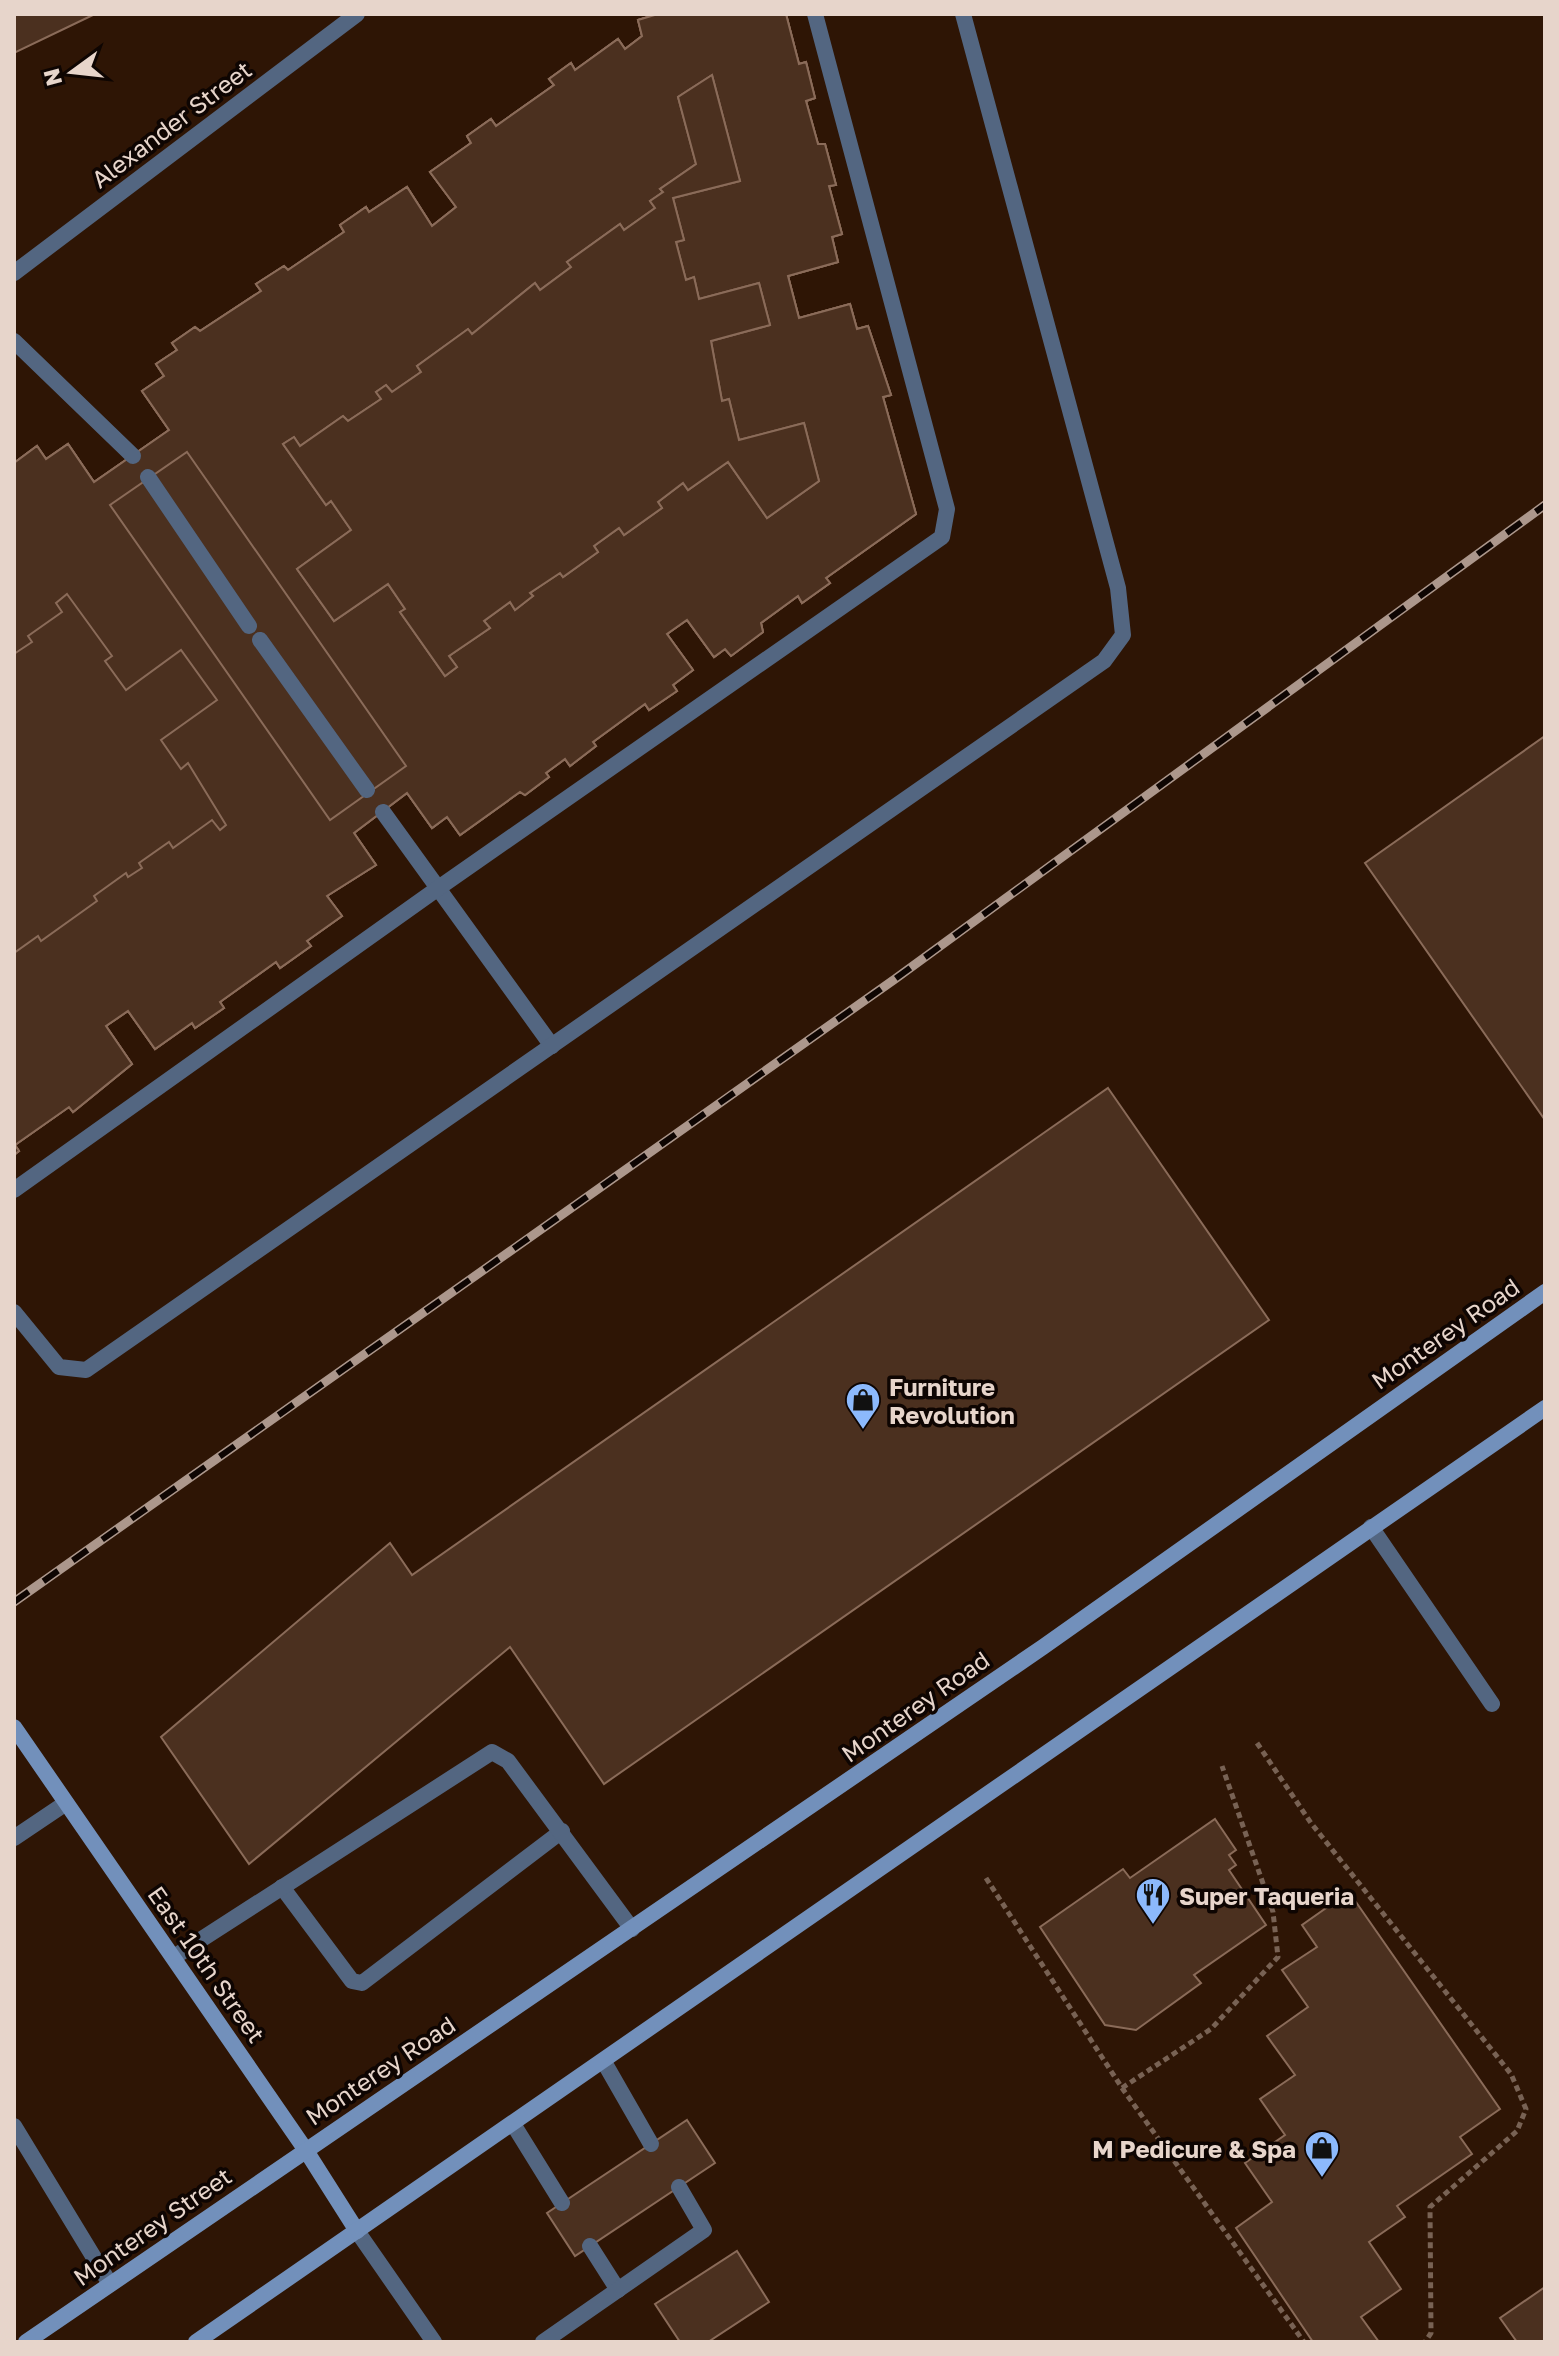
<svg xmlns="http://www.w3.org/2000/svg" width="1559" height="2356" font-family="'Golos Text',sans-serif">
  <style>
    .building { fill: #4b301f; stroke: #8a6b59; stroke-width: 2; fill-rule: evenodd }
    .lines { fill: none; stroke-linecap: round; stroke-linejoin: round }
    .path { stroke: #786254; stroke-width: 5; stroke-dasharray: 6 4; stroke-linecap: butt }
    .service { stroke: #536681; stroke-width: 16 }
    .minor { stroke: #536681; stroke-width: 16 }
    .tertiary { stroke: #536681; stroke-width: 16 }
    .secondary { stroke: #7290bb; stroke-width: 16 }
    .rail-casing { stroke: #ac978c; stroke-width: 9 }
    .rail { stroke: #0e0502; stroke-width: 6; stroke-dasharray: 18; stroke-linecap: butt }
    .labels { text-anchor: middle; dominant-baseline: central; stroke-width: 7; stroke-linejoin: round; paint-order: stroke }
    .street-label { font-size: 24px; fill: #e7d5cb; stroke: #0e0502 }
    .poi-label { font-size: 24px; font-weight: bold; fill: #e7d5cb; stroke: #0e0502; text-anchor: start }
  </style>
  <rect width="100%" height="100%" fill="#2e1505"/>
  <!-- building -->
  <g class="building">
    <path d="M 14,14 L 95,14 L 14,53 Z"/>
    <path d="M 658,14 L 786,14 L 799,64 L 806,62 L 815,98 L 806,101 L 818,144 L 825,144 L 836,185 L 829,186 L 842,234 L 832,237 L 838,262 L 788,276 L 799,318 L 850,304 L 857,329 L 868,326 L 891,395 L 883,397 L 916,514 L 826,578 L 830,583 L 802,603 L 798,596 L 761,623 L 763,632 L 731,656 L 725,649 L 714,657 L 687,620 L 667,634 L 693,670 L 673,685 L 677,691 L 649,710 L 645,704 L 593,742 L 596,746 L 570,766 L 565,759 L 546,773 L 549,777 L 525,795 L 520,792 L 460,835 L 447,817 L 432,828 L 407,793 L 354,833 L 376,865 L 327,896 L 342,916 L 307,941 L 311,946 L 280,968 L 276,962 L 220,1002 L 224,1008 L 195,1028 L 192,1023 L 155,1049 L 128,1011 L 106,1026 L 132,1064 L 73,1112 L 69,1107 L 15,1145 L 19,1151 L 14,1155 L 14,963 L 17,960 L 14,953 L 38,936 L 41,941 L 97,901 L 94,896 L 126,873 L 128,877 L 142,868 L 139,863 L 169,842 L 173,848 L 212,820 L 220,830 L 226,825 L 188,763 L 181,769 L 161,740 L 217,700 L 181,650 L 126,690 L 105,661 L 112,656 L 67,594 L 56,603 L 62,612 L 28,636 L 32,642 L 14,654 L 14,463 L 37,446 L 46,459 L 68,444 L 94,482 L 169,430 L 142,391 L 164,376 L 156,364 L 177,350 L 172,343 L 195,327 L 200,331 L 261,291 L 256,284 L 284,266 L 288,270 L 344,232 L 340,225 L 366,207 L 369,212 L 407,187 L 432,226 L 456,207 L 430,172 L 471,143 L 467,136 L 491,119 L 496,126 L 554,85 L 549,79 L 571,63 L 575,70 L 618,39 L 625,49 L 642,36 L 638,20 Z"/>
    <path d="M 658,14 L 786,14 L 799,64 L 806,62 L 815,98 L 806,101 L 818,144 L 825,144 L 836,185 L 829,186 L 842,234 L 832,237 L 838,262 L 788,276 L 799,318 L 850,304 L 857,329 L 868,326 L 891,395 L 883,397 L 916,514 L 826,578 L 830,583 L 802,603 L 798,596 L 761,623 L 763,632 L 731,656 L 725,649 L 714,657 L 687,620 L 667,634 L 693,670 L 673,685 L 677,691 L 649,710 L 645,704 L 593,742 L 596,746 L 570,766 L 565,759 L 546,773 L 549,777 L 525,795 L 520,792 L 460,835 L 447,817 L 432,828 L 407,793 L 354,833 L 376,865 L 327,896 L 342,916 L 307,941 L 311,946 L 280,968 L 276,962 L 220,1002 L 224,1008 L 195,1028 L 192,1023 L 155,1049 L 128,1011 L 106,1026 L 132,1064 L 73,1112 L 69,1107 L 15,1145 L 19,1151 L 14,1155 L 14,463 L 37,446 L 46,459 L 68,444 L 94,482 L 169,430 L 142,391 L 164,376 L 156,364 L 177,350 L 172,343 L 195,327 L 200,331 L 261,291 L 256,284 L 284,266 L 288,270 L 344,232 L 340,225 L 366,207 L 369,212 L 407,187 L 432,226 L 456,207 L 430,172 L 471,143 L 467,136 L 491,119 L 496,126 L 554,85 L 549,79 L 571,63 L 575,70 L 618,39 L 625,49 L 642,36 L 638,20 ZM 187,452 L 406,766 L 330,820 L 110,505 Z"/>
    <path d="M 658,14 L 786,14 L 799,64 L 806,62 L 815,98 L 806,101 L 818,144 L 825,144 L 836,185 L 829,186 L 842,234 L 832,237 L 838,262 L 788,276 L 799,318 L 850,304 L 857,329 L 868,326 L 891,395 L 883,397 L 916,514 L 826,578 L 830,583 L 802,603 L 798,596 L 761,623 L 763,632 L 731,656 L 725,649 L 714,657 L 687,620 L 667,634 L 693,670 L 673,685 L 677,691 L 649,710 L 645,704 L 593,742 L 596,746 L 570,766 L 565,759 L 546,773 L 549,777 L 525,795 L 520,792 L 460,835 L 447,817 L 432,828 L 407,793 L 354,833 L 376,865 L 327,896 L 342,916 L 307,941 L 311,946 L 280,968 L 276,962 L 220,1002 L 224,1008 L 195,1028 L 192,1023 L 155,1049 L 128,1011 L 106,1026 L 132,1064 L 73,1112 L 69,1107 L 15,1145 L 19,1151 L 14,1155 L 14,463 L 37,446 L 46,459 L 68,444 L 94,482 L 169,430 L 142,391 L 164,376 L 156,364 L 177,350 L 172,343 L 195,327 L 200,331 L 261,291 L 256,284 L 284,266 L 288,270 L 344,232 L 340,225 L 366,207 L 369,212 L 407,187 L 432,226 L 456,207 L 430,172 L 471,143 L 467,136 L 491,119 L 496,126 L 554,85 L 549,79 L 571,63 L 575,70 L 618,39 L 625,49 L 642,36 L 638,20 ZM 712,75 L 740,181 L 673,198 L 684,240 L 676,242 L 686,280 L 694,277 L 699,299 L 759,283 L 770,325 L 711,341 L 722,401 L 729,399 L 739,440 L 804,423 L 819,481 L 767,518 L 728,462 L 688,490 L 683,483 L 658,502 L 662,508 L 624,535 L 619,528 L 594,546 L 598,552 L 563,577 L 560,573 L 530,593 L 533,596 L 515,610 L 510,602 L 484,621 L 490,628 L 449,656 L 457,667 L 445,676 L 400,612 L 405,609 L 388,584 L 334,621 L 297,569 L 351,530 L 331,501 L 326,505 L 283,444 L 294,437 L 300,446 L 343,416 L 348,421 L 381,399 L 376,392 L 386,385 L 392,392 L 421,372 L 417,366 L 468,329 L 472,334 L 535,283 L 540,290 L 571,267 L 567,262 L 620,224 L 624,230 L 655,208 L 650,201 L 663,192 L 660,189 L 696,164 L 678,97 Z"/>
    <path d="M 712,75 L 740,181 L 673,198 L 684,240 L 676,242 L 686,280 L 694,277 L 699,299 L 759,283 L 770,325 L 711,341 L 722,401 L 729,399 L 739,440 L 804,423 L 819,481 L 767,518 L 728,462 L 688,490 L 683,483 L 658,502 L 662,508 L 624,535 L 619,528 L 594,546 L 598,552 L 563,577 L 560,573 L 530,593 L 533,596 L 515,610 L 510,602 L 484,621 L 490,628 L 449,656 L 457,667 L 445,676 L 400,612 L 405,609 L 388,584 L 334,621 L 297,569 L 351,530 L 331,501 L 326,505 L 283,444 L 294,437 L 300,446 L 343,416 L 348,421 L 381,399 L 376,392 L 386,385 L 392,392 L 421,372 L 417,366 L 468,329 L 472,334 L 535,283 L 540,290 L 571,267 L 567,262 L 620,224 L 624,230 L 655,208 L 650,201 L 663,192 L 660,189 L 696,164 L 678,97 Z"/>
    <path d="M 187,452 L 406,766 L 330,820 L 110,505 Z"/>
    <path d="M 67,594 L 112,656 L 105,661 L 126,690 L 181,650 L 217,700 L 161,740 L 181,769 L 188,763 L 226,825 L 220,830 L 212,820 L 173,848 L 169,842 L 139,863 L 142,868 L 128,877 L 126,873 L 94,896 L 97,901 L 41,941 L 38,936 L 14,953 L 14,654 L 32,642 L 28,636 L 62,612 L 56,603 Z"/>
    <path d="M 1545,736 L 1545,1120 L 1365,863 Z"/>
    <path d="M 1108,1088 L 1269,1320 L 604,1784 L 510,1647 L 249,1864 L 161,1737 L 390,1543 L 412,1575 Z"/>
    <path d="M 1215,1819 L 1236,1850 L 1229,1855 L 1236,1865 L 1229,1870 L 1266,1925 L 1194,1975 L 1201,1983 L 1136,2030 L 1105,2025 L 1040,1927 L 1123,1869 L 1130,1878 Z"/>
    <path d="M 1349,1892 L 1500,2109 L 1460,2137 L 1472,2154 L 1397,2206 L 1405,2217 L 1369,2242 L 1401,2289 L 1361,2317 L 1379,2342 L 1313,2342 L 1236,2228 L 1272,2202 L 1245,2163 L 1285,2135 L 1260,2099 L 1295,2075 L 1267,2036 L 1308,2007 L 1282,1970 L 1317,1947 L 1302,1925 Z"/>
    <path d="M 687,2120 L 715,2163 L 575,2256 L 547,2213 Z"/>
    <path d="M 737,2251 L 769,2302 L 708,2342 L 680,2342 L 655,2304 Z"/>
    <path d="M 1545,2287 L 1545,2342 L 1517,2342 L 1500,2318 Z"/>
  </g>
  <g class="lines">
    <!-- path -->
    <g class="path">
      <path d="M 1257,1743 L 1311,1823 L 1511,2074 L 1526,2109 L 1517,2131 L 1430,2207 L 1431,2333 L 1425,2342"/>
      <path d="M 986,1878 L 1122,2088 L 1304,2342"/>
      <path d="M 1122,2088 L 1211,2029 L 1278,1957 L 1273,1912 L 1222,1766"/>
    </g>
    <!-- service -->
    <g class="service">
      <path d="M 14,341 L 133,456"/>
      <path d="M 148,477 L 249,626"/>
      <path d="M 260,640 L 367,790"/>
      <path d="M 383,812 L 552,1046"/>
      <path d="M 14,1190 L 437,889 L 942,537 L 947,509 L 815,14"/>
      <path d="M 14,1312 L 59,1367 L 86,1370 L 1104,661 L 1123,635 L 1118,588 L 963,14"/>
      <path d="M 1371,1527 L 1492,1704"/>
      <path d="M 14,1838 L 66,1803"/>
      <path d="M 282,1887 L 352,1981 L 362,1983 L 562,1831"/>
      <path d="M 174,1957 L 492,1752 L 508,1761 L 632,1929"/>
      <path d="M 604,2062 L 651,2144"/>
      <path d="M 513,2124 L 562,2203"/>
      <path d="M 14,2126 L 110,2284"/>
      <path d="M 590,2246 L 618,2290"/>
      <path d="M 543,2342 L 704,2230 L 679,2187"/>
    </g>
    <!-- minor -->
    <path class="minor" d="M 14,273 L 357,14"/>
    <!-- tertiary -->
    <path class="tertiary" d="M 357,2231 L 434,2342"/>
    <!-- secondary -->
    <g class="secondary">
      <path d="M 14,1727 L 305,2149 L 357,2231"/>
      <path d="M 26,2342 L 1043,1647 L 1545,1292"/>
      <path d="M 196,2342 L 1545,1408"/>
    </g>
    <defs>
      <path id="rail" d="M 14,1602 L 895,979 L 1545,505"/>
    </defs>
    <!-- rail casing -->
    <use href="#rail" class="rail-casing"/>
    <!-- rail -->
    <use href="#rail" class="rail"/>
  </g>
  <!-- icons -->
  <defs>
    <symbol id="shop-pin" viewBox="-11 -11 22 30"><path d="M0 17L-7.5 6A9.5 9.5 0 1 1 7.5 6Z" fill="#8cb9fc" stroke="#0e0502"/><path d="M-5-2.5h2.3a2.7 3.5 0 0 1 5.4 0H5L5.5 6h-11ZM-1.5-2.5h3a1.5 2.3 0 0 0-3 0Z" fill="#111"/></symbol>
    <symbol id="restaurant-pin" viewBox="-11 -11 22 30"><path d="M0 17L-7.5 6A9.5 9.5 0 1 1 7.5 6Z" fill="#8cb9fc" stroke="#0e0502"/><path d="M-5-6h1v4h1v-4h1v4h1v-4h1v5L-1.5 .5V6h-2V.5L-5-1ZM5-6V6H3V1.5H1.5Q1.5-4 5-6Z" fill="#111"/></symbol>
  </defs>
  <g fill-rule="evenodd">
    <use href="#shop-pin" x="843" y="1380" width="40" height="54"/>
    <use href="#restaurant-pin" x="1133" y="1875" width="40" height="54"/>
    <use href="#shop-pin" x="1302" y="2128" width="40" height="54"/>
  </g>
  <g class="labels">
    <!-- street labels -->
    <g class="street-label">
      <text transform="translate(171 124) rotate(-37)">Alexander Street</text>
      <text transform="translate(1445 1333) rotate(-35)">Monterey Road</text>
      <text transform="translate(915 1706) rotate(-35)">Monterey Road</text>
      <text transform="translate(207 1964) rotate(55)">East 10th Street</text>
      <text transform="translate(380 2070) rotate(-34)">Monterey Road</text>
      <text transform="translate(152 2226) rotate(-35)">Monterey Street</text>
    </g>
    <!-- poi labels -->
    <g class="poi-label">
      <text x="889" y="1386">Furniture<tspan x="889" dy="28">Revolution</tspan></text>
      <text x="1179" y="1895">Super Taqueria</text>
      <text x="1296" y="2148" text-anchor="end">M Pedicure &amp; Spa</text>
    </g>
  </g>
  <!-- border -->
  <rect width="1559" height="2356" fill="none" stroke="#e7d5cb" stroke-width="32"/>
  <!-- north arrow -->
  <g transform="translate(72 72) rotate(255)" stroke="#0e0502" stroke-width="6" paint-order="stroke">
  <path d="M0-6L14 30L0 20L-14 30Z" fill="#e7d5cb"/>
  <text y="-12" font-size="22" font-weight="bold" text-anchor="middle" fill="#e7d5cb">N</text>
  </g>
</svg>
